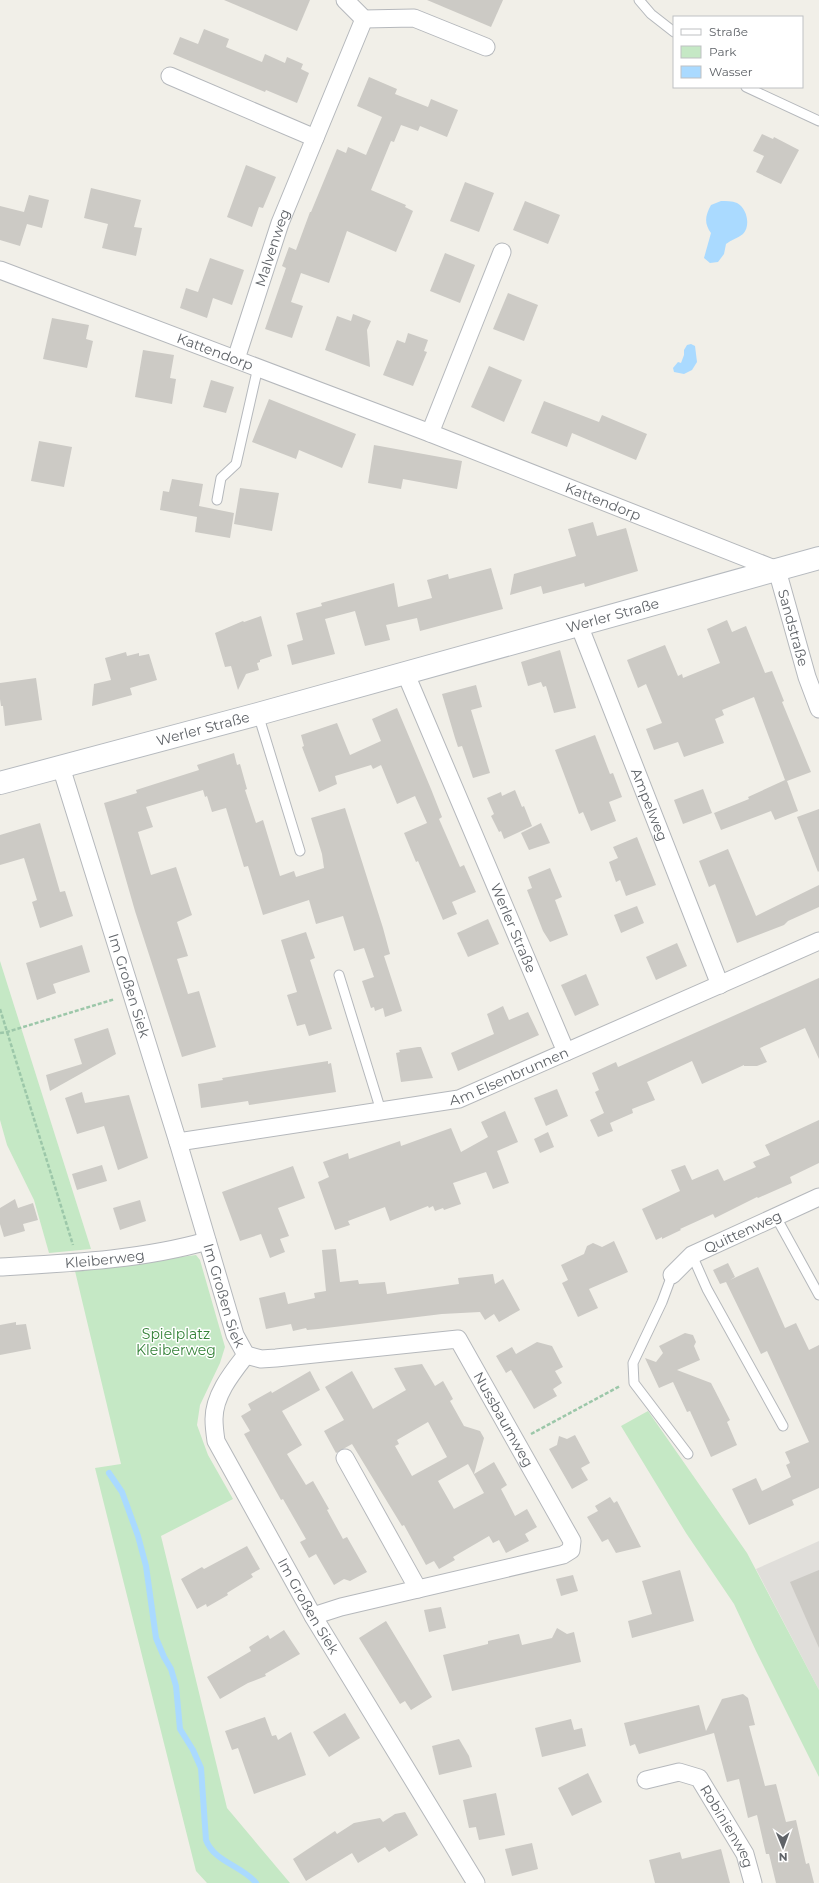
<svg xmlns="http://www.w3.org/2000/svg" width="819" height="1883" font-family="Montserrat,sans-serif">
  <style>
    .industrial { fill: #e0deda }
    .green { fill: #c5e8c5 }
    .water { fill: #aadaff }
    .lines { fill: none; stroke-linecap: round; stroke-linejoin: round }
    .stream { stroke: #aadaff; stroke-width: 6 }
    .building { fill: #cccac5; fill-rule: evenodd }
    .lane-casing { stroke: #b5b8bc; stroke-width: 11 }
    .street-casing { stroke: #b5b8bc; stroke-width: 19 }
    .secondary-casing { stroke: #b6babf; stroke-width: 24 }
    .path { stroke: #9cc7a9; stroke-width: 2.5; stroke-dasharray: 4 2; stroke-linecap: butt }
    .lane { stroke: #fff; stroke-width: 9 }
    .street { stroke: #fff; stroke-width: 17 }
    .secondary { stroke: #fff; stroke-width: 22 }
    .labels { text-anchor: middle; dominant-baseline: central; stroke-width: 3; stroke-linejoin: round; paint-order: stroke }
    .street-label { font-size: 14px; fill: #5f6368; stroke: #fff }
    .park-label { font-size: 14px; fill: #348238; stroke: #fff }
  </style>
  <rect width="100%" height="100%" fill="#f1efe8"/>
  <!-- industrial -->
  <path class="industrial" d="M 819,1541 L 819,1690 L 756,1569 Z"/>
  <!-- green -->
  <g class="green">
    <path d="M 0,961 L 91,1249 L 49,1253 L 34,1200 L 7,1145 L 0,1120 Z"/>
    <path d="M 196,1255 L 200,1260 L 225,1347 L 220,1363 L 200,1405 L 197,1425 L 208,1455 L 233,1499 L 161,1536 L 227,1808 L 290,1883 L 207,1883 L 196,1871 L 95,1468 L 121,1464 L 75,1271 Z"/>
    <path d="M 648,1411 L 747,1553 L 819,1690 L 819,1777 L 756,1651 L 734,1604 L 686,1533 L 621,1426 Z"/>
  </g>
  <!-- water -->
  <g class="water">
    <path d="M 721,201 C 726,201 732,201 737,203 C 747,208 751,226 743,234 C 738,238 731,240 726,244 L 724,254 L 718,262 L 710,263 L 704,258 L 711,233 C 704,223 705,216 711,205 Z"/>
    <path d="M 691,344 L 695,346 L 697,362 L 692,370 L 684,374 L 674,372 L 673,368 L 678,362 L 681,363 L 684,355 L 684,350 L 687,345 Z"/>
  </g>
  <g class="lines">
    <!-- stream -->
    <path class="stream" d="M 109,1473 L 122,1492 L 138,1536 L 146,1566 L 156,1638 L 164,1657 L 171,1669 L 176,1686 L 180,1729 L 193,1750 L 201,1768 L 206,1840 C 214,1862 243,1866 256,1883"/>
  </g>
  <!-- building -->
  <g class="building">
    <path d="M 224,0 L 310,0 L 297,31 Z"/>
    <path d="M 427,0 L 503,0 L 491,27 Z"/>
    <path d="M 204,29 L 229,39 L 226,47 L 262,62 L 265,54 L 285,63 L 287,57 L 303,64 L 301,69 L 309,73 L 297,103 L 266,90 L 265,92 L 173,54 L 180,37 L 198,44 Z"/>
    <path d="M 369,77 L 397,89 L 395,94 L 428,107 L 431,99 L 458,110 L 447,137 L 420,126 L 418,131 L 401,125 L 394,142 L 391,141 L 371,190 L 406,205 L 405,207 L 413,211 L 396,252 L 347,231 L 329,283 L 301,273 L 291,302 L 303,306 L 292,338 L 265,329 L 286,268 L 282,266 L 289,247 L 296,250 L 310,212 L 311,212 L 337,149 L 346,153 L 348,147 L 366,155 L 382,117 L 357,106 Z"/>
    <path d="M 762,134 L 773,139 L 774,137 L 799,150 L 781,184 L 756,172 L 764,156 L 753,151 Z"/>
    <path d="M 246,165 L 276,177 L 263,208 L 259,207 L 252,227 L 227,217 Z"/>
    <path d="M 465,182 L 494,193 L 479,232 L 450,221 Z"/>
    <path d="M 91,188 L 141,200 L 134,227 L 142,228 L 136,256 L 102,248 L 108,224 L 84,218 Z"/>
    <path d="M 29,195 L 49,200 L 42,228 L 27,224 L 20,246 L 0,240 L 0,206 L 24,212 Z"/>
    <path d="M 525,201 L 560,215 L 548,244 L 513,230 Z"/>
    <path d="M 445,253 L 475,265 L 460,303 L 430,291 Z"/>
    <path d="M 210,258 L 244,270 L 232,305 L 213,298 L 207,318 L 180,308 L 186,288 L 198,292 Z"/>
    <path d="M 508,293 L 538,305 L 524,341 L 493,329 Z"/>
    <path d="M 353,314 L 371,321 L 367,330 L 370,367 L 325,350 L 337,316 L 351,321 Z"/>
    <path d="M 52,318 L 89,325 L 86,339 L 93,341 L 87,368 L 43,359 Z"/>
    <path d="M 408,333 L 428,340 L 424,351 L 427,352 L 413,386 L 383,375 L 397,340 L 405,343 Z"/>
    <path d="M 143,350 L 174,355 L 170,378 L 176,379 L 172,404 L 135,397 Z"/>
    <path d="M 489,366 L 522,380 L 504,422 L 471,407 Z"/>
    <path d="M 211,380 L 234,387 L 226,413 L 203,407 Z"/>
    <path d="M 269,399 L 356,434 L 342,468 L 299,450 L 296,459 L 252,442 Z"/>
    <path d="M 544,401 L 599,422 L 602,415 L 647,434 L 636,460 L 572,433 L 567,447 L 531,433 Z"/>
    <path d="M 39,441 L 72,447 L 64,487 L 31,481 Z"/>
    <path d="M 374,445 L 462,461 L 457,489 L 403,479 L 401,489 L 368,483 Z"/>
    <path d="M 172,479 L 203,484 L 199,506 L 234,513 L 230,538 L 195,532 L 197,517 L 160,510 L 163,491 L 169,492 Z"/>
    <path d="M 240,488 L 279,493 L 272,531 L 234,524 Z"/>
    <path d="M 593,522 L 597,536 L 626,528 L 638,571 L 585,587 L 584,583 L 543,594 L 541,586 L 510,595 L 514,574 L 576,556 L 568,529 Z"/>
    <path d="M 491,568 L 503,609 L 420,631 L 417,618 L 386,625 L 390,640 L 365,646 L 355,611 L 325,619 L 335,654 L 292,665 L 287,645 L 303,640 L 296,613 L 322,606 L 321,603 L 394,583 L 398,607 L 432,598 L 427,580 L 448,574 L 449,579 Z"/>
    <path d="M 261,616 L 272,656 L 260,660 L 260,662 L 257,663 L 259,670 L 246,674 L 238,690 L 231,666 L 225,667 L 215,633 L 243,621 L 244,622 Z"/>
    <path d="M 727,620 L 732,632 L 746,626 L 765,673 L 772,671 L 784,701 L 782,702 L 811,772 L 787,781 L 798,811 L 775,820 L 771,811 L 721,830 L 714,813 L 749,799 L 748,797 L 785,780 L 754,697 L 722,710 L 724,715 L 715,719 L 724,743 L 684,757 L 678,742 L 654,750 L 646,729 L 662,723 L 646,684 L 638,688 L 627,660 L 665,645 L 678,676 L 682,674 L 683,678 L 720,663 L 707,629 Z"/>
    <path d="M 560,650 L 576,708 L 554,713 L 546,686 L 543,687 L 541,682 L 528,686 L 521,662 Z"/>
    <path d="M 126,652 L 127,656 L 139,653 L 139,656 L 149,654 L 157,680 L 130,688 L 132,695 L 92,706 L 94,684 L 111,680 L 105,658 Z"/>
    <path d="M 36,678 L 42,720 L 5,726 L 3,706 L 1,706 L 0,699 L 0,683 Z"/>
    <path d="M 476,685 L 482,707 L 471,710 L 490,773 L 473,778 L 462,746 L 458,747 L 455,738 L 442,694 Z"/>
    <path d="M 397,708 L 431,789 L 442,817 L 439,819 L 460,867 L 464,865 L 476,892 L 452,902 L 457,914 L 443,920 L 418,861 L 416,862 L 404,833 L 427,823 L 415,796 L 397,804 L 381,765 L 373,769 L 371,765 L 335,776 L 337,784 L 319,792 L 302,747 L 304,746 L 301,735 L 337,723 L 350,755 L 381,741 L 372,719 Z"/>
    <path d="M 595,735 L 610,774 L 613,773 L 622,797 L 609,802 L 616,821 L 591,831 L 583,812 L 579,814 L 555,750 Z"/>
    <path d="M 234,753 L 237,765 L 240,764 L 247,789 L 245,790 L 256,823 L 263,820 L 280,876 L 294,871 L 296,877 L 324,868 L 322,854 L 311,818 L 345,808 L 383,928 L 390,954 L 384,956 L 402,1011 L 385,1017 L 383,1008 L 375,1011 L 374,1007 L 371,1008 L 362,981 L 374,977 L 364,948 L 354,951 L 343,916 L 316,924 L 309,900 L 263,915 L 248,866 L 244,867 L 226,808 L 212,812 L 207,796 L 205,797 L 203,790 L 146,807 L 153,827 L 138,832 L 151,875 L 176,867 L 192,915 L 177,922 L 188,956 L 177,959 L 188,994 L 199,991 L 216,1047 L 182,1057 L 135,911 L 104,803 L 137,793 L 136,790 L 199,770 L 197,765 Z"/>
    <path d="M 703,789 L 712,813 L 683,824 L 674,800 Z"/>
    <path d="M 515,790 L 522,807 L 524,806 L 532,826 L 504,839 L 501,831 L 499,832 L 491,816 L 494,814 L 487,798 L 501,792 L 502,796 Z"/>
    <path d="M 819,809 L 819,871 L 818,872 L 797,817 Z"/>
    <path d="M 40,823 L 60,892 L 65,891 L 73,916 L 40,928 L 32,902 L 37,900 L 24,858 L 0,865 L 0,835 Z"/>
    <path d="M 541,823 L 550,843 L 529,850 L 521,833 Z"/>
    <path d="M 637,837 L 656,885 L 626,896 L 620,880 L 616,882 L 609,862 L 618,858 L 613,847 Z"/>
    <path d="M 728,849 L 756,916 L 819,885 L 819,907 L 788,921 L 784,925 L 737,943 L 715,884 L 709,887 L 699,861 Z"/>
    <path d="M 550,868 L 562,897 L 555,900 L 568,935 L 550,942 L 543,931 L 527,890 L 532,888 L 528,877 Z"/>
    <path d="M 637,906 L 644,923 L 621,933 L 614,915 Z"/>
    <path d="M 488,919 L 499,944 L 468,957 L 457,933 Z"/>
    <path d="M 306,932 L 315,958 L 310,960 L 332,1029 L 309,1036 L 305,1024 L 297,1026 L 287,995 L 297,992 L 281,940 Z"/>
    <path d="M 677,943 L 687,966 L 656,980 L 646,957 Z"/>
    <path d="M 82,945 L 90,972 L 53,984 L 56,993 L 37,1000 L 26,963 Z"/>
    <path d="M 586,974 L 599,1005 L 575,1016 L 561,985 Z"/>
    <path d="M 819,978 L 819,1059 L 805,1028 L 760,1048 L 767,1062 L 757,1066 L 744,1066 L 744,1065 L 702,1084 L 692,1061 L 647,1082 L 655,1100 L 632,1109 L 633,1113 L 610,1123 L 613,1131 L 598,1137 L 590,1120 L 604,1113 L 595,1092 L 599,1090 L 592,1073 L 616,1062 L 618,1067 Z"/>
    <path d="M 503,1006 L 509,1020 L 528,1012 L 539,1035 L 458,1071 L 451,1053 L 494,1034 L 487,1014 Z"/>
    <path d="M 108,1028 L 116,1054 L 50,1091 L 46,1075 L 82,1064 L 74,1039 Z"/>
    <path d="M 418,1047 L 421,1047 L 433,1078 L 401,1082 L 396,1053 L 400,1052 L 399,1050 Z"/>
    <path d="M 328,1061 L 328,1064 L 331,1063 L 336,1092 L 249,1105 L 248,1101 L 201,1108 L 198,1084 L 223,1080 L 222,1078 Z"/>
    <path d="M 557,1089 L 568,1116 L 546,1126 L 534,1098 Z"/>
    <path d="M 82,1092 L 85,1103 L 129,1095 L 148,1158 L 118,1170 L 104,1126 L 77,1134 L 65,1098 Z"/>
    <path d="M 505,1111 L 518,1142 L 497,1151 L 509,1183 L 493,1189 L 486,1172 L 453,1183 L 461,1204 L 444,1210 L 443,1208 L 435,1211 L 433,1206 L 429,1208 L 428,1206 L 390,1221 L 385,1207 L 348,1221 L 350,1225 L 335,1230 L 318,1182 L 329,1177 L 323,1162 L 348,1153 L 349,1159 L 400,1141 L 401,1146 L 451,1128 L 461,1152 L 488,1137 L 481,1122 Z"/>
    <path d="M 819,1120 L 819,1163 L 790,1177 L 792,1183 L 758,1198 L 757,1197 L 715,1218 L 713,1214 L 680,1229 L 681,1230 L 662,1239 L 662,1237 L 656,1240 L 642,1209 L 680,1191 L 671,1170 L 685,1165 L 692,1180 L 718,1169 L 724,1181 L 756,1167 L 753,1162 L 770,1155 L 765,1145 Z"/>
    <path d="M 548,1132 L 554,1147 L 540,1153 L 534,1139 Z"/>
    <path d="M 102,1165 L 107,1181 L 77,1190 L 72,1174 Z"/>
    <path d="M 293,1166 L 305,1198 L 278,1208 L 289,1236 L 280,1239 L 285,1252 L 270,1258 L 261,1234 L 240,1241 L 222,1192 Z"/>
    <path d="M 15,1199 L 18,1208 L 33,1203 L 38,1220 L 23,1224 L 25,1231 L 4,1237 L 0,1224 L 0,1208 Z"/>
    <path d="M 140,1200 L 146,1221 L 120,1230 L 113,1208 Z"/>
    <path d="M 614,1241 L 628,1272 L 589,1289 L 598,1308 L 578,1317 L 562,1283 L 568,1280 L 561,1265 L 584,1254 L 587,1246 L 593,1243 L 602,1247 Z"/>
    <path d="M 336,1249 L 340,1282 L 358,1280 L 359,1284 L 385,1282 L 387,1294 L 459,1284 L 458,1278 L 493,1274 L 495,1284 L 503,1279 L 520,1310 L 499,1322 L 494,1314 L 485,1320 L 480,1312 L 442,1314 L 318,1329 L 307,1330 L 306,1328 L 293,1331 L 291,1324 L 266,1329 L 259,1298 L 285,1292 L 288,1304 L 315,1298 L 314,1293 L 326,1291 L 322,1250 Z"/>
    <path d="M 728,1263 L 735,1277 L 730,1280 L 758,1267 L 785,1328 L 796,1323 L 809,1350 L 819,1345 L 819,1488 L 792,1500 L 794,1505 L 749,1525 L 732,1489 L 756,1478 L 762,1491 L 791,1477 L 786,1465 L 790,1463 L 785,1452 L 809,1442 L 767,1351 L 761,1354 L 726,1282 L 720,1284 L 713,1270 Z"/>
    <path d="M 16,1322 L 16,1325 L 26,1324 L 31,1349 L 0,1355 L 0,1325 Z"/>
    <path d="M 685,1333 L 693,1335 L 696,1342 L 694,1346 L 700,1360 L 677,1370 L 711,1383 L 730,1420 L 727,1422 L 737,1445 L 711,1457 L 690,1411 L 687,1412 L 673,1382 L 659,1388 L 645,1358 L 656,1362 L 663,1353 L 659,1346 Z"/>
    <path d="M 537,1342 L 552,1346 L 563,1367 L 555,1371 L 562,1383 L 553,1389 L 557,1396 L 534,1409 L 511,1370 L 506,1373 L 496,1356 L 512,1347 L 516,1354 Z"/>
    <path d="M 422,1364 L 435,1386 L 443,1381 L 453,1399 L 450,1401 L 464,1426 L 480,1431 L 484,1438 L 474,1474 L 494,1462 L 507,1485 L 501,1489 L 515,1516 L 527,1509 L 537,1527 L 525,1534 L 529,1541 L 506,1553 L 499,1540 L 493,1543 L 489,1536 L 453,1557 L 455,1560 L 439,1569 L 434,1561 L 426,1565 L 404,1525 L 402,1526 L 352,1444 L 336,1453 L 324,1431 L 344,1420 L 325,1387 L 352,1371 L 373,1409 L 406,1390 L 394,1368 ZM 428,1422 L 447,1457 L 412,1476 L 395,1446 L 399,1444 L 397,1440 ZM 468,1464 L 484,1493 L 454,1509 L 438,1481 Z"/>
    <path d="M 310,1371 L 320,1390 L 282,1411 L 302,1445 L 287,1454 L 306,1485 L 313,1481 L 329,1509 L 327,1510 L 343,1539 L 347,1537 L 367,1572 L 350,1581 L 344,1579 L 334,1585 L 316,1554 L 309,1558 L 300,1542 L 306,1539 L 283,1499 L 281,1500 L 244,1434 L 250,1431 L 241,1416 L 251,1410 L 248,1404 L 271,1391 L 272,1393 Z"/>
    <path d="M 575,1435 L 590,1463 L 581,1468 L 588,1480 L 572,1489 L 549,1449 L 557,1445 L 559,1436 L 567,1439 Z"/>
    <path d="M 610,1497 L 614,1503 L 617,1501 L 641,1547 L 616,1553 L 608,1539 L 602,1542 L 587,1517 L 598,1511 L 595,1506 Z"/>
    <path d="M 247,1546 L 260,1569 L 251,1574 L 253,1577 L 227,1593 L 228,1595 L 207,1607 L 206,1604 L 197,1609 L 181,1579 L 202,1567 L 204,1569 Z"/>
    <path d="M 680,1570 L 694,1621 L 632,1638 L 628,1621 L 652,1614 L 642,1581 Z"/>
    <path d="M 819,1570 L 819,1648 L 790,1582 Z"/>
    <path d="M 573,1575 L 578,1591 L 561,1596 L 556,1579 Z"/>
    <path d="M 441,1607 L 446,1628 L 429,1632 L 424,1610 Z"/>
    <path d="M 386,1621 L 432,1697 L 411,1710 L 405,1701 L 400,1704 L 359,1638 Z"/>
    <path d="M 557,1628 L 567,1634 L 574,1632 L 581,1662 L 452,1691 L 443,1655 L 488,1644 L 488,1641 L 519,1634 L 522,1645 L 552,1638 Z"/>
    <path d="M 284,1630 L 300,1654 L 265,1674 L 266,1676 L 248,1683 L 220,1699 L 207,1677 L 251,1651 L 249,1647 L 268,1635 L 270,1639 Z"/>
    <path d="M 743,1694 L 748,1698 L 755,1725 L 749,1726 L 765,1786 L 776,1784 L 786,1822 L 796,1820 L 806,1864 L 809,1863 L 814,1883 L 776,1883 L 769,1854 L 766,1854 L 757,1815 L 748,1818 L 739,1779 L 727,1782 L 714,1733 L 639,1754 L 635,1744 L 630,1746 L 624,1723 L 699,1705 L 706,1731 L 722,1699 Z"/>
    <path d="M 345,1713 L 360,1738 L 329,1757 L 313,1732 Z"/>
    <path d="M 265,1717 L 272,1736 L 276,1735 L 278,1740 L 291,1732 L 306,1775 L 254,1794 L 238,1748 L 232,1750 L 225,1731 Z"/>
    <path d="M 571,1719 L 574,1730 L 582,1728 L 586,1746 L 542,1757 L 535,1728 Z"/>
    <path d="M 459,1739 L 469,1756 L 472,1767 L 439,1775 L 432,1746 Z"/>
    <path d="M 588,1773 L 602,1802 L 572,1816 L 558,1788 Z"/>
    <path d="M 496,1793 L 505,1835 L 479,1840 L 476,1827 L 469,1828 L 463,1800 Z"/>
    <path d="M 405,1812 L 418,1835 L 389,1852 L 385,1847 L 358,1863 L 352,1853 L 306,1881 L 293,1859 L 335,1831 L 337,1834 L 354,1823 L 380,1818 L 383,1822 L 395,1814 Z"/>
    <path d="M 532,1843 L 538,1869 L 512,1876 L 505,1849 Z"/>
    <path d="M 721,1849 L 730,1883 L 655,1883 L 649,1860 L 680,1852 L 682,1859 Z"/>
  </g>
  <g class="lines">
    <defs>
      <g id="lane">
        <path d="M 639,0 L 651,14 L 674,32"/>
        <path d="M 746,87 L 819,121"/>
        <path d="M 217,500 L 221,478 L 236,464 L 258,367"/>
        <path d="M 258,714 L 300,851"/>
        <path d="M 339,975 L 381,1111"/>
        <path d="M 776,1217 L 819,1295"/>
        <path d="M 692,1255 L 707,1289 L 783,1426"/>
        <path d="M 672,1275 L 662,1302 L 633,1363 L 634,1383 L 688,1454"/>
      </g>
      <g id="street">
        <path d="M 345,0 L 364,19 L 414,18 L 486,47"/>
        <path d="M 170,76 L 315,138"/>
        <path id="s1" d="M 0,270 L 430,433 L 777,570 L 807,677 L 819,709"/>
        <path id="s2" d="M 236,359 L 280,223 L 364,19"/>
        <path d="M 430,433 L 502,252"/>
        <path id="s3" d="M 579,625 L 720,985"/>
        <path id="s4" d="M 405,672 L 566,1052"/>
        <path id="s5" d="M 61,767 L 178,1142 L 235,1335 L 246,1355 C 232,1373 214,1395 214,1419 C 214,1426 215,1434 216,1441 L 313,1616 L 476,1883"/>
        <path id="s6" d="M 178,1142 L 459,1099 L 819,941"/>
        <path id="s7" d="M 0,1267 C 69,1263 141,1260 207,1241"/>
        <path id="s8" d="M 672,1275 L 692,1255 L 819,1197"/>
        <path id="s9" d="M 246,1355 L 261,1359 L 276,1358 L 458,1339 L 572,1541 L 571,1550 L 563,1555 L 341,1607 L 313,1616"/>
        <path d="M 345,1458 L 418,1589"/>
        <path id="s10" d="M 646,1780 L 679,1772 L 699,1778 L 745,1854 L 753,1883"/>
      </g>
      <g id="secondary">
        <path id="s11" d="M 0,783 L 258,714 L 819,558"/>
      </g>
    </defs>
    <!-- lane casing -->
    <use href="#lane" class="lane-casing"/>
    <!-- street casing -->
    <use href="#street" class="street-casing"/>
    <!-- secondary casing -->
    <use href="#secondary" class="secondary-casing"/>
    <!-- path -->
    <g class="path">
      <path d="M 0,1009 L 73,1245"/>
      <path d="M 0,1033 L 7,1032 L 115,999"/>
      <path d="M 531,1434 L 620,1386"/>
    </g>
    <!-- lane -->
    <use href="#lane" class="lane"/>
    <!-- street -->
    <use href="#street" class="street"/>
    <!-- secondary -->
    <use href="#secondary" class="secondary"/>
  </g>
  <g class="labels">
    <!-- street labels -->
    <g class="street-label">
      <text stroke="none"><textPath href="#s2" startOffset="117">Malvenweg</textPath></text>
      <text stroke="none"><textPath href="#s1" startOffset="230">Kattendorp</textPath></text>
      <text stroke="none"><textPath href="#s1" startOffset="646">Kattendorp</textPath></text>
      <text stroke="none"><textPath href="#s11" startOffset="635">Werler Straße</textPath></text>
      <text stroke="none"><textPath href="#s1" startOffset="893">Sandstraße</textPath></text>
      <text stroke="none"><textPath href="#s11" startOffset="210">Werler Straße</textPath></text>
      <text stroke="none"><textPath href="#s3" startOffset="193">Ampelweg</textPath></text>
      <text stroke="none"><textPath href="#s4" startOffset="278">Werler Straße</textPath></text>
      <text stroke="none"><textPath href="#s5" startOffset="229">Im Großen Siek</textPath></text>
      <text stroke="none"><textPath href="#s6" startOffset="339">Am Elsenbrunnen</textPath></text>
      <text stroke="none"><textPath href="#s8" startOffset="84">Quittenweg</textPath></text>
      <text stroke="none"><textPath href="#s7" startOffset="105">Kleiberweg</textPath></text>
      <text stroke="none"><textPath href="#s5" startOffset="553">Im Großen Siek</textPath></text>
      <text stroke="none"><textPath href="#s9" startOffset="306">Nussbaumweg</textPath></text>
      <text stroke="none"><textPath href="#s5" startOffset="901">Im Großen Siek</textPath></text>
      <text stroke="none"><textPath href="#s10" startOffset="111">Robinienweg</textPath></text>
    </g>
    <!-- park labels -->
    <g class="park-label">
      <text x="176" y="1334">Spielplatz<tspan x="176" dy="16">Kleiberweg</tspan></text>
    </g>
  </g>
  <!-- legend -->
  <rect x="673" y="16" width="130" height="72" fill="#ffffff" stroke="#bfc1c3"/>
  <rect x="681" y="29" width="20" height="6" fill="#ffffff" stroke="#bfc1c3"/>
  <text x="709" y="36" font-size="12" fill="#5f6368">Straße</text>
  <rect x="681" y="46" width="20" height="12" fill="#c5e8c5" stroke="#bfc1c3"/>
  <text x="709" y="56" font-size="12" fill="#5f6368">Park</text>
  <rect x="681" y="66" width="20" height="12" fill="#aadaff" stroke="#bfc1c3"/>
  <text x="709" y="76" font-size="12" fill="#5f6368">Wasser</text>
  <!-- north arrow -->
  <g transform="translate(783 1847) rotate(179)" stroke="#ffffff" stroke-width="3" paint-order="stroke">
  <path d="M0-3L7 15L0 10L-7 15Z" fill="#5f6368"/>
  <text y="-6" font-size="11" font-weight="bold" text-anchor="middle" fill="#5f6368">N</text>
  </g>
</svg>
